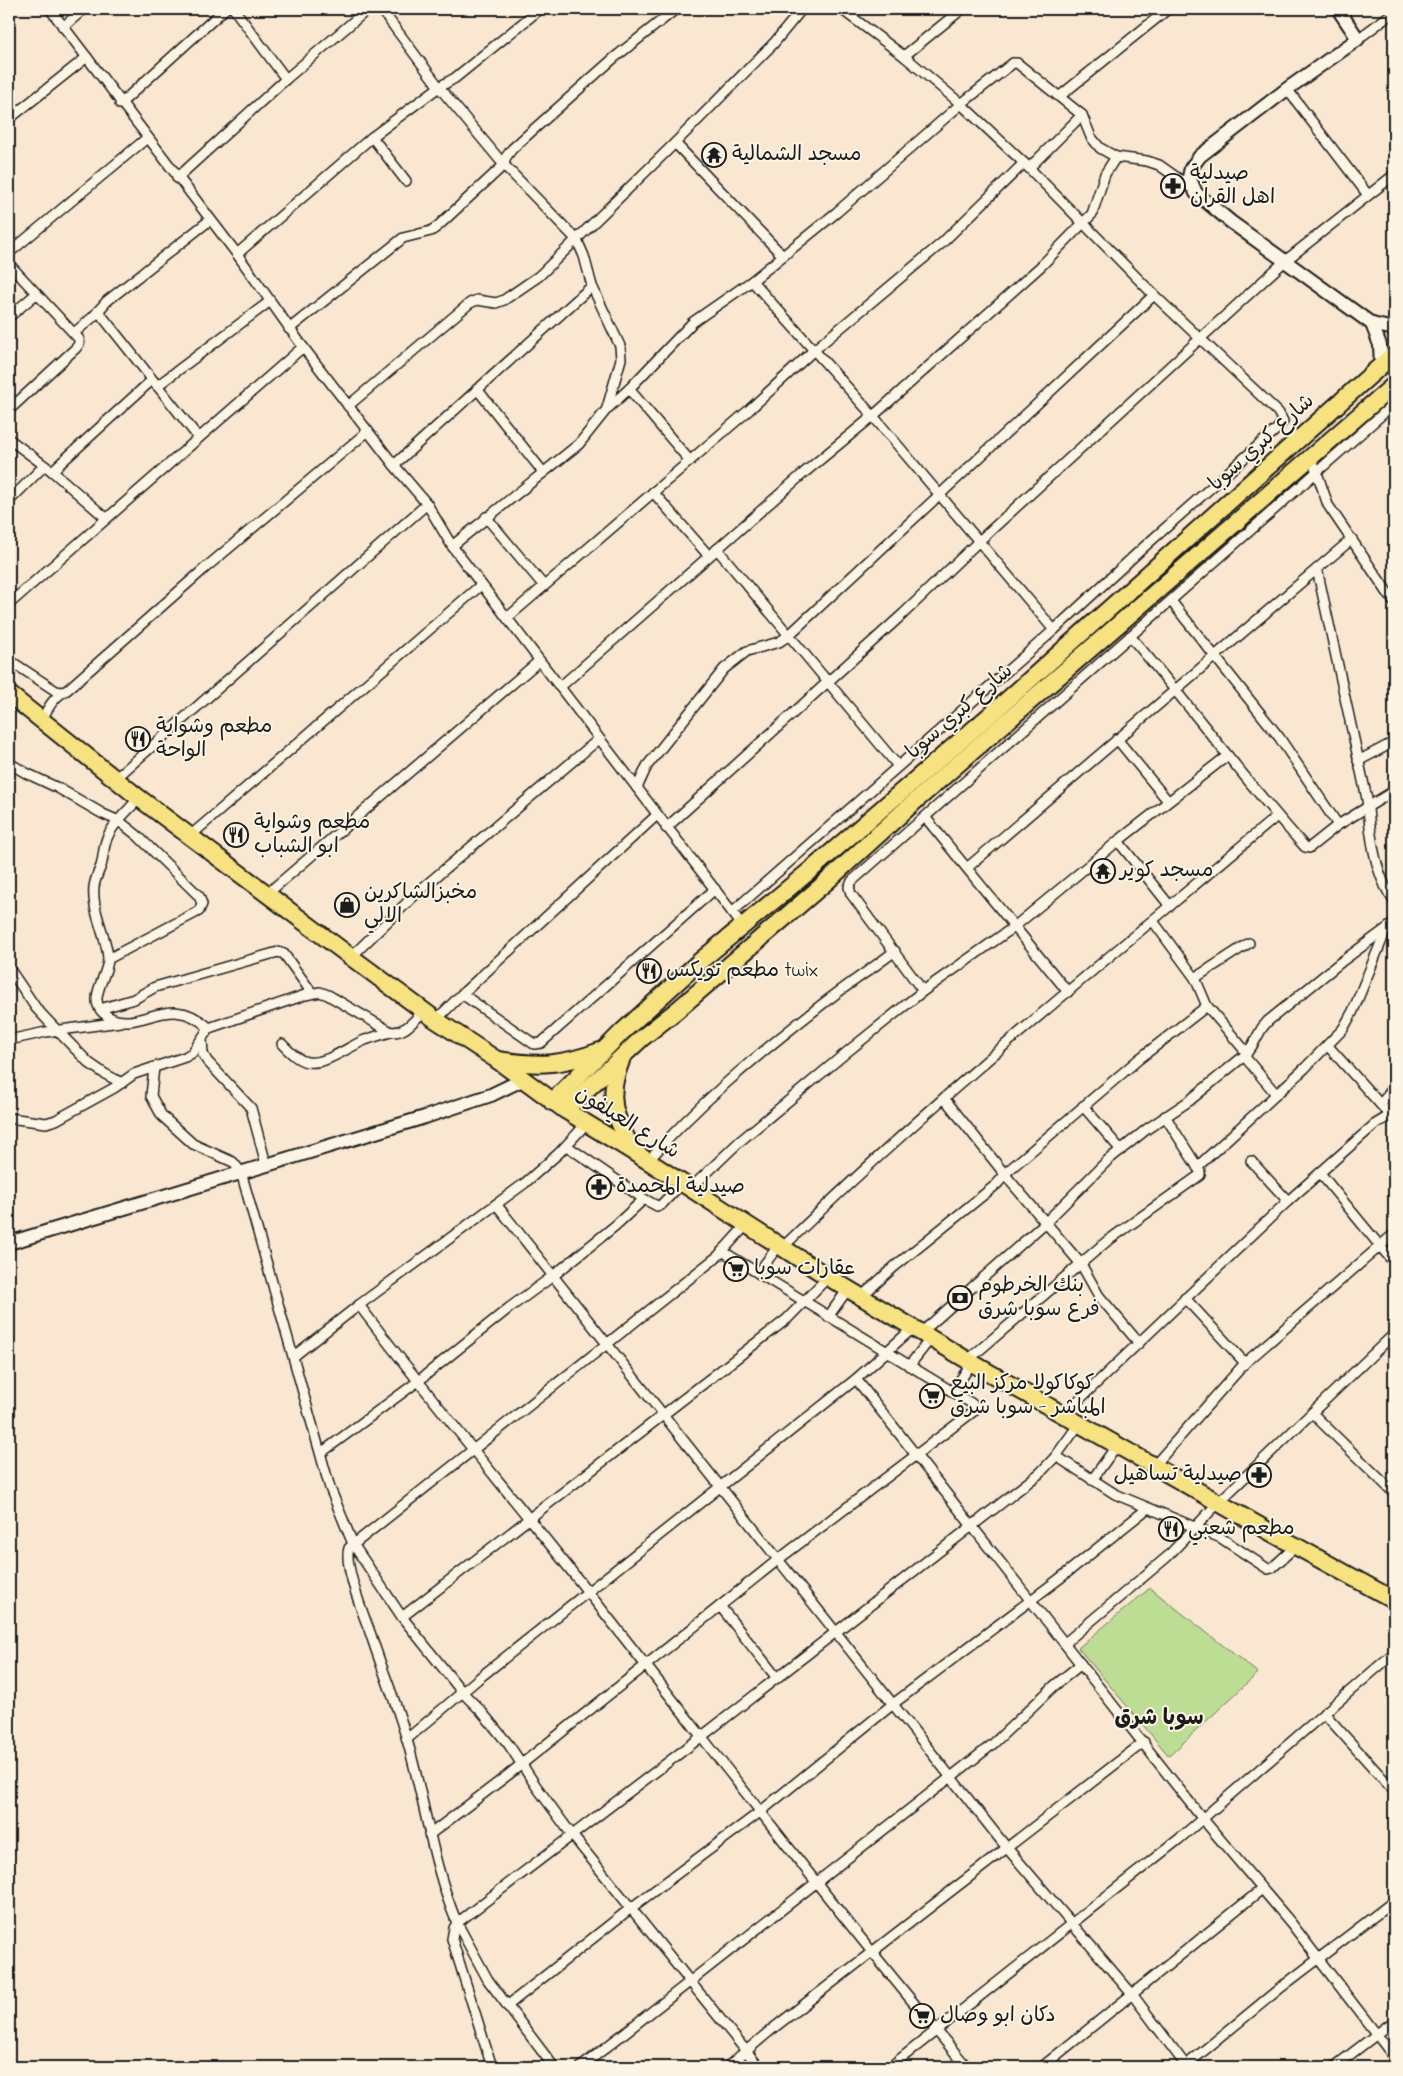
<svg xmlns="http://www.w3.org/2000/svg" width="1403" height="2076" font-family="'Indie Flower','Playpen Sans Arabic',sans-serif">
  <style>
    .green { fill: #bddc94; stroke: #6c7c58 }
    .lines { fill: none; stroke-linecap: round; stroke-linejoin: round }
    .street-casing { stroke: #1c1c1c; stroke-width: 12 }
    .secondary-casing { stroke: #1c1c1c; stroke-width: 16 }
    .highway-casing { stroke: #1c1c1c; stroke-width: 20 }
    .street { stroke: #fcf5e5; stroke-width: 9 }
    .secondary { stroke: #fcf5e5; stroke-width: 12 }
    .highway { stroke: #f7e281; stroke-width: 16 }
    .labels { text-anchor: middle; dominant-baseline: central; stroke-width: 4; stroke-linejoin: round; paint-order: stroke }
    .poi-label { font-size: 21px; fill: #1c1c1c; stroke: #fcf5e5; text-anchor: start }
    .street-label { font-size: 21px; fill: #1c1c1c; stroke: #fcf5e5 }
    .neighbourhood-label { font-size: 22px; font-weight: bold; fill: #1c1c1c; stroke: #fcf5e5 }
  </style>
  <rect width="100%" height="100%" fill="#fae7d1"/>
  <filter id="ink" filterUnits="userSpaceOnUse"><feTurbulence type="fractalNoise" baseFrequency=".02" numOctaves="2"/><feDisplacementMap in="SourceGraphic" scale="10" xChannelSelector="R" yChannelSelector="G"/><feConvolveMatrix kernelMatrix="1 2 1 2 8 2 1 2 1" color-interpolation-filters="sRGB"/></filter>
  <g filter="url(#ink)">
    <!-- green -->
    <path class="green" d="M 1150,1588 L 1258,1673 L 1169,1756 L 1078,1648 Z"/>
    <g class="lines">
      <defs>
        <g id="street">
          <path d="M 50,9 L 237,254 L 303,347 L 394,465 L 427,504 L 452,546 L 742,925"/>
          <path d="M 234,9 L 286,79"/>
          <path d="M 381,9 L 439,87 L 504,165 L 577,240 L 584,256 L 592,286 L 620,346 L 621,359 L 607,408"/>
          <path d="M 63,27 L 84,9"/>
          <path d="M 1358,39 L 1394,12"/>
          <path d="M 904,56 L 962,9"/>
          <path d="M 1287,89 L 1368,195"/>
          <path d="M 1060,96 L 1168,9"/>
          <path d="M 120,104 L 225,9"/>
          <path d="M 9,119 L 87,57"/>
          <path d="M 372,137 L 406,181"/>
          <path d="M 1029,168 L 1082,115"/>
          <path d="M 177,178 L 286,79 L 368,9"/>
          <path d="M 9,253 L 147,138"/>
          <path d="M 237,254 L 372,137 L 439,87 L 455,78 L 540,9"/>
          <path d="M 783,256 L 675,143 L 774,43 L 802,9"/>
          <path d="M 9,264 L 79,339 L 79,344 L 76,348 L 9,410"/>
          <path d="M 752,281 L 873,416 L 1054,630"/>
          <path d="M 98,311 L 198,437"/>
          <path d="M 9,317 L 36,294"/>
          <path d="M 289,329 L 403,238 L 431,231 L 438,226 L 504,165 L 506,157 L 512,149 L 533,130 L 614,58 L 676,9"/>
          <path d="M 74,333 L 93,317 L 107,301 L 210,220"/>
          <path d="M 157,386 L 269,302"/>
          <path d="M 477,389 L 543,472"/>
          <path d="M 629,389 L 690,461"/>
          <path d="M 348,406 L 470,303 L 477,300 L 496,303 L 504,300 L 539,276 L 675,143"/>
          <path d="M 9,439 L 52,471 L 106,518"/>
          <path d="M 394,465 L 592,286"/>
          <path d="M 1315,467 L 1328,505 L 1394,602"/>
          <path d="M 52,471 L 152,380"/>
          <path d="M 653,492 L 709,556"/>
          <path d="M 9,501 L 44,466"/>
          <path d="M 486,517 L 544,586"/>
          <path d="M 452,546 L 579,444 L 607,409 L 629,389 L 693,322 L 752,281 L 837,212 L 961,104 L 1013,63 L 1017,63 L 1082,115 L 1091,137 L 1100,148 L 1116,157 L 1147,161 L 1159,165 L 1193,189"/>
          <path d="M 717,549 L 898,766"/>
          <path d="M 1317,569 L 1367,799 C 1370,832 1374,874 1394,901"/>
          <path d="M 1171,601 L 1279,737 L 1338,825"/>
          <path d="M 9,604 L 303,347"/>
          <path d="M 507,618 L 749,410 L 814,350 L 942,243 L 1024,163"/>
          <path d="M 1130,636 C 1190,705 1243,779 1305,847 L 1309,848 L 1338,825 L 1394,791"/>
          <path d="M 9,660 L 56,691 L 62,692"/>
          <path d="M 560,687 L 805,472 L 873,416 L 1041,266 L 1092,214 L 1105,174 L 1116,157"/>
          <path d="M 41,721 C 48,708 54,696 67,690 L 204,569 L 368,431"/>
          <path d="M 1117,739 L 1168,801"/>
          <path d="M 1358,761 L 1394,742"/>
          <path d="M 9,763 L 26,773 L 58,788 L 103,814 L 119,821 L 138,836 L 199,896 L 202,904 L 199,911 L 108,959"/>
          <path d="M 115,779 L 427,504"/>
          <path d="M 637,788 L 647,766 L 724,669 L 747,651 L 779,642 L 788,636 L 1154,295"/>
          <path d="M 139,798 C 129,810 114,822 108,836 C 103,845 104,856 101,866 C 94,882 92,888 95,906 C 98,923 107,941 108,958 C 109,977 82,1002 109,1017 C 141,1034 169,990 209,1028 L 305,995 L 320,992 L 328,995 L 391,1032 C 406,1033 414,1020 424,1011"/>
          <path d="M 925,817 L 1068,992"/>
          <path d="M 666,828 L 903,614 L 978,542 L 1285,261 L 1394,175"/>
          <path d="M 190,836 L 481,585"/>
          <path d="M 1118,841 L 1170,906"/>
          <path d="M 967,868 L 1352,539"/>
          <path d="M 268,893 L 539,661"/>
          <path d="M 732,912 L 1054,630 L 1144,547 L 1278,428 L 1283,421 L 1278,412 L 1154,295 L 1024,163 L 961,104 L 904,56 L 841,9"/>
          <path d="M 1153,921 L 1195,978 L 1207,1006 L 1247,1053"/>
          <path d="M 351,957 L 419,891 L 599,739"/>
          <path d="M 9,968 L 36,1008 L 50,1023 L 89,1063 L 105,1074 L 122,1083"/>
          <path d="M 1195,978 L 1249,943"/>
          <path d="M 923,991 L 851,894 L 849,887 L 852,881 L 1394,404"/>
          <path d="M 462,994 L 534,1044 L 541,1043 L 715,889"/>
          <path d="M 100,1009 L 134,999 L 155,987 L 278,952 L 284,954 L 312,993"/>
          <path d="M 436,1020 L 462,994 L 657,815"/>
          <path d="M 202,1039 L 203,1054 L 207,1061 L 251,1108 L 266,1164"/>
          <path d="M 9,1040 L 46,1032 L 120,1022"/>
          <path d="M 282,1044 C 289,1051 297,1060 307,1062 C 326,1065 348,1047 365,1040 C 374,1037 383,1034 391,1032"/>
          <path d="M 1328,1046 L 1389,1114"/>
          <path d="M 1244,1056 L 1276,1094"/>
          <path d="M 154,1067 L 151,1096 L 162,1116 L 193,1144 L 233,1162 L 241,1172 L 330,1488 L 353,1544 L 402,1617 L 463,1693 L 481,1711 L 509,1745 L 536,1786 L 572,1835 L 759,2067"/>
          <path d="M 944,1098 L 1011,1182 L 1081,1264 L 1099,1296 L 1139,1343"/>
          <path d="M 1381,1104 L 1394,1087"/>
          <path d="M 1083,1106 L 1121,1150"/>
          <path d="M 9,1118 L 46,1123 L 56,1120 L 114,1088 L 134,1074 L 185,1057 L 192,1053 L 209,1028"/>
          <path d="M 567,1146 L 644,1199"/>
          <path d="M 648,1161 C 698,1104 756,1056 815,1010 C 841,989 869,971 895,951"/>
          <path d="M 1251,1161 L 1288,1201"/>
          <path d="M 1197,1167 L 1304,1069 L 1343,1029 L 1353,1011 L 1386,930"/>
          <path d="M 1320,1173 L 1394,1263"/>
          <path d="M 691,1188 L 739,1142 L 847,1052 L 923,991 L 1014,927 L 1118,841 L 1227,756"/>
          <path d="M 496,1204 L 1007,1848 L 1132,1994 L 1187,2067"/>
          <path d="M 783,1247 C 939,1094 1110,957 1277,816"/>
          <path d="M 758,1273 L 779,1245"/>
          <path d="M 861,1297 L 894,1267 L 997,1184 L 1009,1170 L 1139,1059 L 1207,1006"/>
          <path d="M 1185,1298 L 1245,1363"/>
          <path d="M 359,1305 C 433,1403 512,1496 588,1592 C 714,1751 836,1912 967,2067"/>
          <path d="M 828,1317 L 848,1289"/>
          <path d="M 922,1332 L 1046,1222 L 1108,1160 L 1147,1129 L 1189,1101 L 1244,1056 L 1252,1046 L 1262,1028 L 1268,1021 L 1341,962 L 1394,923"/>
          <path d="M 294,1356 L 359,1305 L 525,1183 L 559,1153 L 587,1123"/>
          <path d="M 968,1360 L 1106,1242 L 1200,1175 L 1200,1171 L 1165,1116"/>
          <path d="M 909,1366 L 931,1338"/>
          <path d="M 856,1379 L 1202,1818 L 1291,1923 L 1394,2057"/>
          <path d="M 952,1392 L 972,1363"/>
          <path d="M 1312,1413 L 1394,1493"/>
          <path d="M 1063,1415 L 1288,1201 L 1374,1125 L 1394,1113"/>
          <path d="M 321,1453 L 417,1382 L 509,1308 L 553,1276 L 616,1225 L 644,1199 L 657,1206 L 661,1205 L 682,1183"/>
          <path d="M 1056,1456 L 1115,1494 L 1221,1538 L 1268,1569 L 1272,1568 L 1296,1546"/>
          <path d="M 1153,1467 L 1245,1363 L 1394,1234"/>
          <path d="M 1092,1480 L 1117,1445"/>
          <path d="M 720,1606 L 777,1678"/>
          <path d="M 402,1617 L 787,1319 L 828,1277"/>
          <path d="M 1065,1643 L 1167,1557 L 1219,1502 L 1394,1334"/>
          <path d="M 1324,1713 L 1394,1791"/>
          <path d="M 407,1739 L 478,1679 L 856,1379 L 913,1328"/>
          <path d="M 429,1835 L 508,1775 L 779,1559 L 974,1411 L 975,1407 L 971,1403 L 722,1251"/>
          <path d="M 507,2006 L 631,1908 L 760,1812 L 893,1704 L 1059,1579 L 1148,1508"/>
          <path d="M 492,2067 L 452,1939 L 454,1928 L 457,1923 C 432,1864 425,1801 407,1740 C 397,1704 382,1670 371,1635 C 364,1616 343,1565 349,1548 L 718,1256 L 747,1224"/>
          <path d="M 554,2067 L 488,1980 L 457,1923 L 701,1737 L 1040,1473 L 1056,1456 L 1079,1424"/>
          <path d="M 581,2067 L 993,1744 L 1054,1686 L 1081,1664"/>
          <path d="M 727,2067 L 771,2030 L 1144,1742"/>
          <path d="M 890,2067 L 1179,1839 L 1394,1653"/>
          <path d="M 1042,2067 L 1262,1889"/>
          <path d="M 1184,2067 L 1279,1989 L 1394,1901"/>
          <path d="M 1334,2067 L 1394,2021"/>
        </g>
        <g id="secondary">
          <path d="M 1338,9 L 1358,39 L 1287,89 L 1200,156 L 1191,168 L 1189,177 L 1196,193 L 1231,222 L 1372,324 L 1394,329"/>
          <path d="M 1372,324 L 1380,345 L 1381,366"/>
          <path d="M 9,1243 L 425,1117 L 491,1095 L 522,1080"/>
        </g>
        <g id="highway">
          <path d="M 9,694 L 139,798 L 351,957 L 436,1020 L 497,1060 L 565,1110 L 648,1161 L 828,1277 L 972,1363 L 1272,1533 L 1394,1600"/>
          <path d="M 497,1060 C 538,1066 560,1066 600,1051"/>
          <path d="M 621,1061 C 606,1097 614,1117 633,1150"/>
          <path d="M 552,1102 L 622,1032 L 699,962 L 812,869 L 997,709 L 1394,354"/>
          <path d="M 565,1110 L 642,1038 L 676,1011 L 825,883 L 913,803 L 1394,385"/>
        </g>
      </defs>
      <!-- street casing -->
      <use href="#street" class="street-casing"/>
      <!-- secondary casing -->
      <use href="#secondary" class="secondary-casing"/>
      <!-- highway casing -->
      <use href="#highway" class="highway-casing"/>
      <!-- street -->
      <use href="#street" class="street"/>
      <!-- secondary -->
      <use href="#secondary" class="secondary"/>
      <!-- highway -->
      <use href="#highway" class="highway"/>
    </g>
  </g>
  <!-- icons -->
  <defs>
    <symbol id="temple-ring" viewBox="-11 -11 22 22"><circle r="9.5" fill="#fcf5e5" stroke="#1c1c1c" stroke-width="1.5"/><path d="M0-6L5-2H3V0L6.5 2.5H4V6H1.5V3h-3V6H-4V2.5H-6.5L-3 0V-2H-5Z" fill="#1c1c1c"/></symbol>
    <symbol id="pharmacy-ring" viewBox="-11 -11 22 22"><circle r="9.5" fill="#fcf5e5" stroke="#1c1c1c" stroke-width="1.5"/><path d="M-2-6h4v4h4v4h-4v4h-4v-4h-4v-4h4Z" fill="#1c1c1c"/></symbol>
    <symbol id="restaurant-ring" viewBox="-11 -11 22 22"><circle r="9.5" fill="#fcf5e5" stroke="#1c1c1c" stroke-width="1.5"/><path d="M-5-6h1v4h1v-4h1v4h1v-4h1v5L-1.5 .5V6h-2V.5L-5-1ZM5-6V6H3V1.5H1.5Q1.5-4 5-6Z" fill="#1c1c1c"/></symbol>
    <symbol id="shop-ring" viewBox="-11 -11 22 22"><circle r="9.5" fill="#fcf5e5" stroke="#1c1c1c" stroke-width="1.5"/><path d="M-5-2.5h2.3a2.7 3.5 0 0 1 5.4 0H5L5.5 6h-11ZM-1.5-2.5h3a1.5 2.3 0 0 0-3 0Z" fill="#1c1c1c"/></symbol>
    <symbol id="supermarket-ring" viewBox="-11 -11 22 22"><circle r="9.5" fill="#fcf5e5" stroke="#1c1c1c" stroke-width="1.5"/><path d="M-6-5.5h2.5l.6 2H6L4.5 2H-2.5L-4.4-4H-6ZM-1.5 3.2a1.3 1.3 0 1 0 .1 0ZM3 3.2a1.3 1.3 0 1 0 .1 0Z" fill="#1c1c1c"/></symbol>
    <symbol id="bank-ring" viewBox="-11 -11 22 22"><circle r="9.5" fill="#fcf5e5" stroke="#1c1c1c" stroke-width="1.5"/><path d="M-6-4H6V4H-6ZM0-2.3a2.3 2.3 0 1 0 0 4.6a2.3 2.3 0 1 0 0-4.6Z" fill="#1c1c1c"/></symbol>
  </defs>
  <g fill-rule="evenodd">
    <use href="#temple-ring" x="700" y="141" width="28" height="28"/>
    <use href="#pharmacy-ring" x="1159" y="172" width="28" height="28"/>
    <use href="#restaurant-ring" x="124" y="725" width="28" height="28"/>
    <use href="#restaurant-ring" x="222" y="821" width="28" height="28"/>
    <use href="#temple-ring" x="1089" y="857" width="28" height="28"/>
    <use href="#shop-ring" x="333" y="891" width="28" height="28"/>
    <use href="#restaurant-ring" x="635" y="957" width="28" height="28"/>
    <use href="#pharmacy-ring" x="585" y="1173" width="28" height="28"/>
    <use href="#supermarket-ring" x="722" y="1255" width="28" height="28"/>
    <use href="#bank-ring" x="946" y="1284" width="28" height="28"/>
    <use href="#supermarket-ring" x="918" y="1382" width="28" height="28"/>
    <use href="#pharmacy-ring" x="1245" y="1461" width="28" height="28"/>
    <use href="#restaurant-ring" x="1157" y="1515" width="28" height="28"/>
    <use href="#supermarket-ring" x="908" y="2002" width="28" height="28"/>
  </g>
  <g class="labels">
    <!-- poi labels -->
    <g class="poi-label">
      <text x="732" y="155">مسجد الشمالية</text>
      <text x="1190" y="174">صيدلية<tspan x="1190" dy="24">اهل القران</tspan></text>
      <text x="156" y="727">مطعم وشواية<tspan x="156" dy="24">الواحة</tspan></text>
      <text x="254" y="823">مطعم وشواية<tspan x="254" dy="24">ابو الشباب</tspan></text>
      <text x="1120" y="871">مسجد كوير</text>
      <text x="364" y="893">مخبزالشاكرين<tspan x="364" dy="24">الالي</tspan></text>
      <text x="666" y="971">مطعم تويكس twix</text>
      <text x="616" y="1187">صيدلية المحمدة</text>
      <text x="754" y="1269">عقارات سوبا</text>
      <text x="978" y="1286">بنك الخرطوم<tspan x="978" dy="24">فرع سوبا شرق</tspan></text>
      <text x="950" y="1384">كوكاكولا مركز البيع<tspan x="950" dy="24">المباشر - سوبا شرق</tspan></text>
      <text x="1242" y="1475" text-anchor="end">صيدلية تساهيل</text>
      <text x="1188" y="1529">مطعم شعبي</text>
      <text x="940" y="2016">دكان ابو وصال</text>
    </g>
    <!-- street labels -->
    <g class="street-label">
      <text transform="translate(1262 443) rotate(-42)">شارع كبري سوبا</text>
      <text transform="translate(960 712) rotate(-41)">شارع كبري سوبا</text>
      <text transform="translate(627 1123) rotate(32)">شارع العيلفون</text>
    </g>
    <!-- neighbourhood labels -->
    <g class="neighbourhood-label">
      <text x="1159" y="1719">سوبا شرق</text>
    </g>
  </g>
  <!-- margin -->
  <rect width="1403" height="2076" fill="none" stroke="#fcf5e5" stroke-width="30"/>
  <rect x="15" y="15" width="1373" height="2046" fill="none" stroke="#1c1c1c" stroke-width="2" filter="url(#ink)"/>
</svg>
